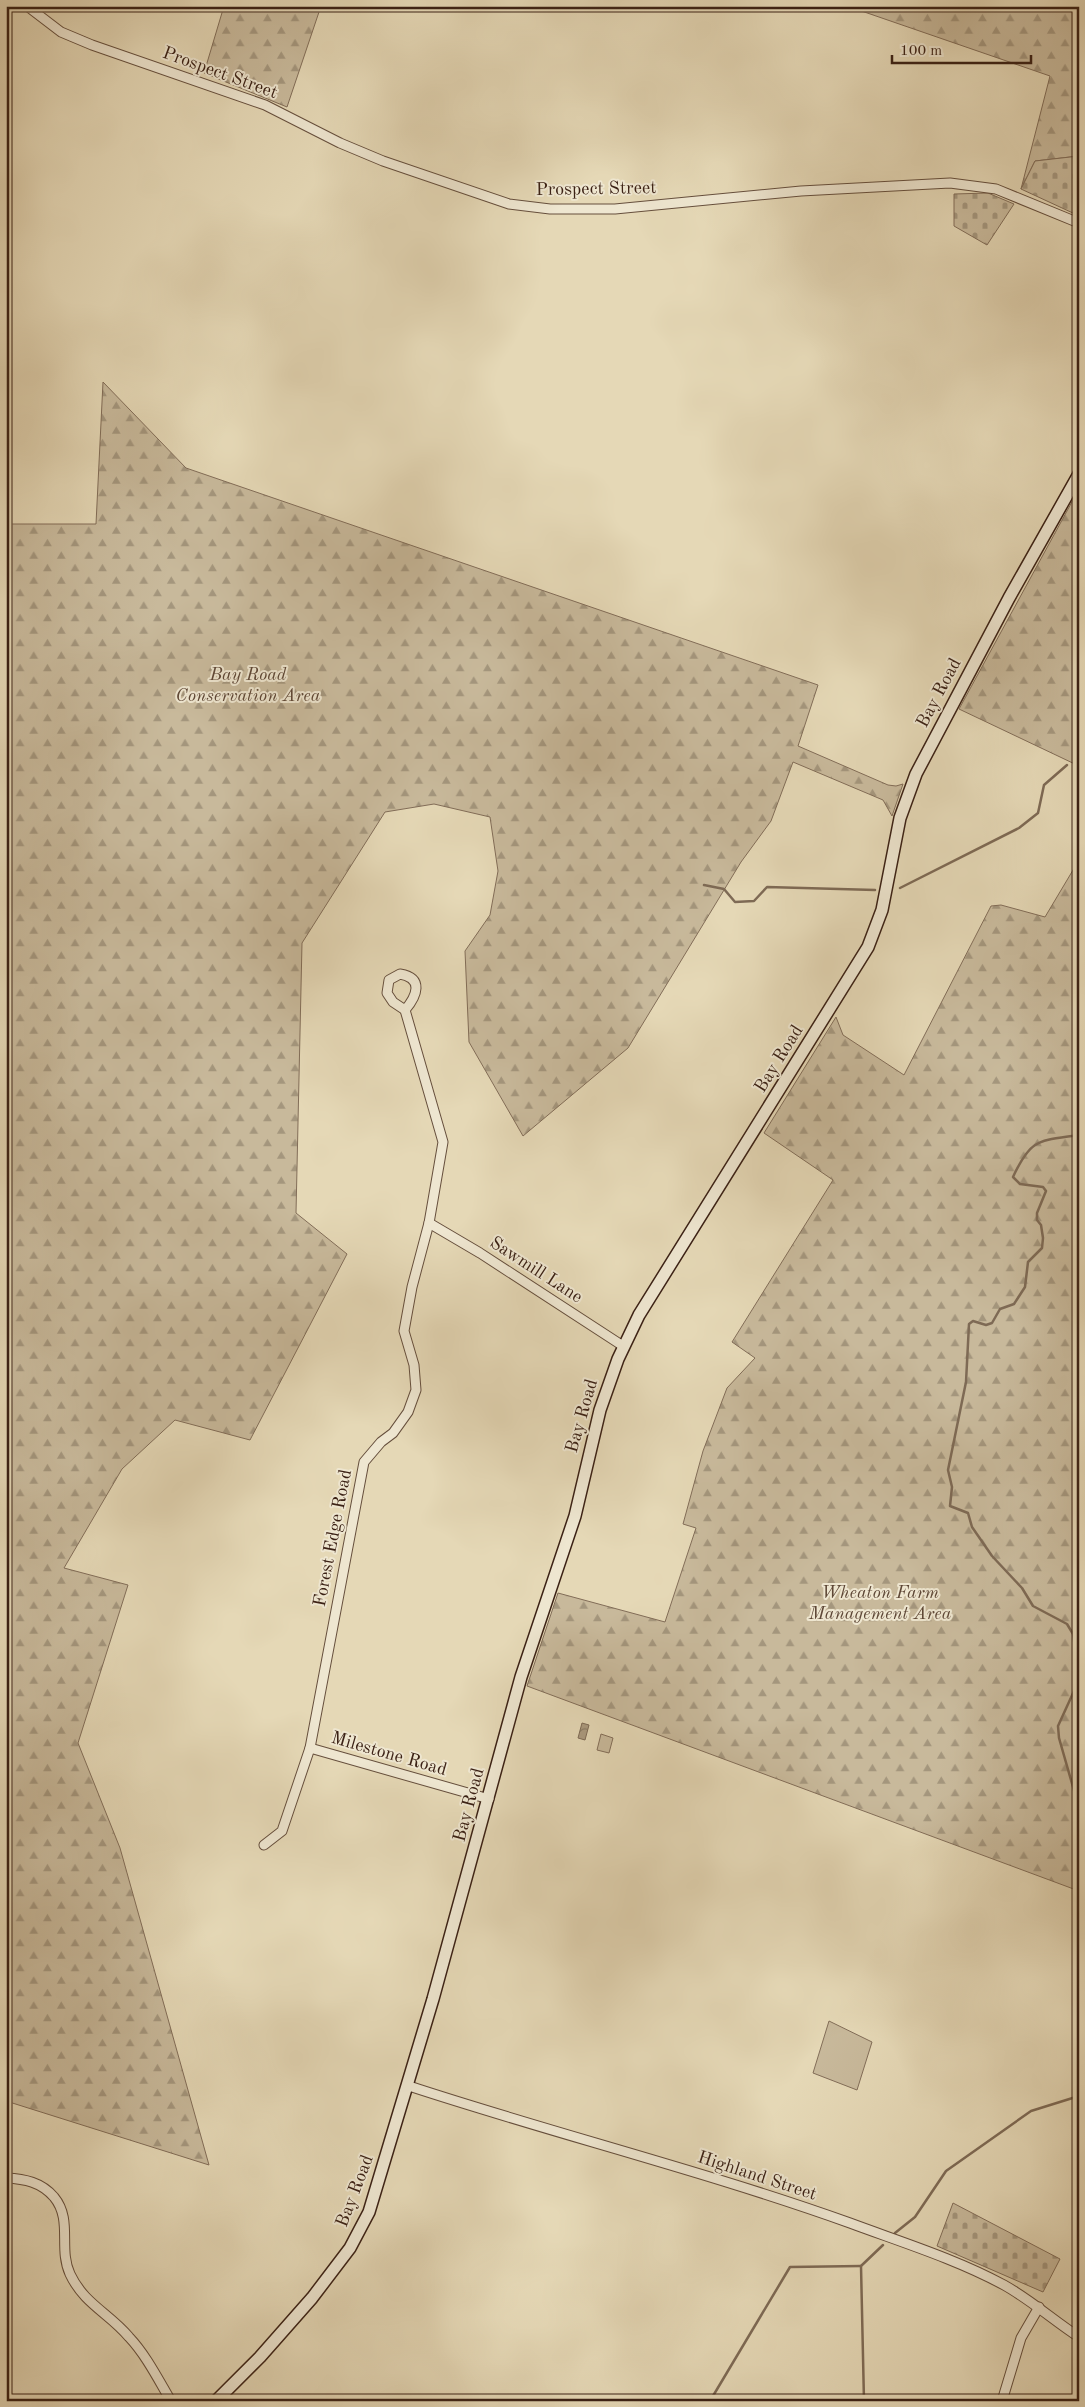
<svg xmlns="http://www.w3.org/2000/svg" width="1085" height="2407" font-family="'Old Standard TT',serif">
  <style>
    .green { fill: #c8b99b; stroke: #826d58 }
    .forest { fill: url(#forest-firs); stroke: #826d58 }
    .cemetery { fill: url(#cemetery-stones); stroke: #826d58 }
    .water { fill: url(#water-waves); stroke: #7e6a55 }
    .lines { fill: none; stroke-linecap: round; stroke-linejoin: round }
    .stream { stroke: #7e6a55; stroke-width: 2.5 }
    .minor-casing { stroke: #664f3d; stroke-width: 11 }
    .secondary-casing { stroke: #3b2115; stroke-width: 14 }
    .minor { stroke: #eee6d0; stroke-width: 9 }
    .secondary { stroke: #eee6d0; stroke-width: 11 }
    .labels { text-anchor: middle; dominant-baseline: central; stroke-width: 4; stroke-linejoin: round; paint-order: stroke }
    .street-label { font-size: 18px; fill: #3b2115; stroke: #eee6d0 }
    .park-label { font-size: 18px; font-style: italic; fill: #5e4736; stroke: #eee6d0 }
  </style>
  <defs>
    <pattern id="forest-firs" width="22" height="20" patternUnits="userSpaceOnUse" patternTransform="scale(1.25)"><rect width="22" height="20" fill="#c8b99b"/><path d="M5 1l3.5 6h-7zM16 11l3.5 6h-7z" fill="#a4967d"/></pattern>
    <pattern id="cemetery-stones" width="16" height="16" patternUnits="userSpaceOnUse" patternTransform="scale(1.25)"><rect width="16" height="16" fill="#c8b99b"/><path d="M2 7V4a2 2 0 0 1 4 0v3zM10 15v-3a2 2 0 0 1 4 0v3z" fill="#a4967d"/></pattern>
    <pattern id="water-waves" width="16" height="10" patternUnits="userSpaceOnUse" patternTransform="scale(1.25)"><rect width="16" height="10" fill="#ab9a7f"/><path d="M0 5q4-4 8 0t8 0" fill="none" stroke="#8c7d67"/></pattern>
  </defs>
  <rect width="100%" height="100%" fill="#e5d8b6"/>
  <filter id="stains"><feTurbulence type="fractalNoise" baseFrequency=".004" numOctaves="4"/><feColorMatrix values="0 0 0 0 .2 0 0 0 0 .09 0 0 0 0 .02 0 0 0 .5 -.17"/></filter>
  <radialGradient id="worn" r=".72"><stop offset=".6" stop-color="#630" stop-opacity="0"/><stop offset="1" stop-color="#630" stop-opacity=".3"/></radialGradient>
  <!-- green -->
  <g class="green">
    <path d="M 601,1734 L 613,1738 L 609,1753 L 597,1750 Z"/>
    <path d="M 829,2021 L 872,2042 L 857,2090 L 813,2073 Z"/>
  </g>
  <!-- forest -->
  <g class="forest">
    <path d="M 224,6 L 321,6 L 287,107 L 204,73 Z"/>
    <path d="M 847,6 L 1079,6 L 1079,156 L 1035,161 L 1021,189 L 1050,76 Z"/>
    <path d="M 103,382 L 186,468 L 818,685 L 798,746 L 888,785 L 896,786 L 903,784 L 892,816 L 883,800 L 793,762 L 771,821 L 741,862 L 628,1048 L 523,1136 L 469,1042 L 465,951 L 490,915 L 498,871 L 490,817 L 434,804 L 385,812 L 302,943 L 296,1213 L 347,1254 L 250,1440 L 175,1420 L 122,1469 L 64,1568 L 128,1585 L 78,1743 L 120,1848 L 209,2165 L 6,2101 L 6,524 L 96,524 Z"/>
    <path d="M 1079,489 L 1079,766 L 959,709 Z"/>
    <path d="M 1079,860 L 1079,1891 L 527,1686 L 558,1593 L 665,1622 L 696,1528 L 683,1524 L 703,1451 L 727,1388 L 755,1358 L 732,1342 L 833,1180 L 764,1133 L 836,1017 L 843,1035 L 904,1075 L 991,906 L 1001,905 L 1045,917 Z"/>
  </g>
  <!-- cemetery -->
  <g class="cemetery">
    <path d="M 1079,156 L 1079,199 L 1075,214 L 1021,189 L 1035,161 Z"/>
    <path d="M 988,193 L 1014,204 L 987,245 L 954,226 L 954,194 Z"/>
    <path d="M 953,2203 L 1060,2259 L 1043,2292 L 937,2246 Z"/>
  </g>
  <!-- water -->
  <path class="water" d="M 582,1723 L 589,1725 L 585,1740 L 578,1738 Z"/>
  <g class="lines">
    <!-- stream -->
    <g class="stream">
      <path d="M 704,885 L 724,889 L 735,902 L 754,901 L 767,887 L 875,890"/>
      <path d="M 900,888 L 1019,828 L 1038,813 L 1044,785 L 1067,765"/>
      <path d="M 1079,1135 C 1038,1141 1031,1138 1013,1177 L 1020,1184 L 1043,1187 L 1046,1191 L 1037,1213 L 1037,1220 L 1041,1225 L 1043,1238 L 1042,1248 L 1028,1262 L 1025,1287 L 1014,1304 L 1000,1309 L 992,1323 L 986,1325 L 973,1321 L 969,1324 L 966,1382 L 948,1470 L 952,1487 L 950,1506 L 968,1513 L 972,1527 L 992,1556 L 1022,1588 L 1033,1606 L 1067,1624 L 1073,1634 L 1077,1661 L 1074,1691 L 1058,1726 L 1059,1738 L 1079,1808"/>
      <path d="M 895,2233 L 915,2217 L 946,2171 L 1031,2111 L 1079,2096"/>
      <path d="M 710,2401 L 790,2267 L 861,2266"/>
      <path d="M 864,2401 L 861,2266 L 883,2245"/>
    </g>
    <defs>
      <g id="minor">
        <path d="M 27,6 L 61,32 L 92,45 L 265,105 L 340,143 L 383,161 L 509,204 L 550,209 L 615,209 L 801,191 L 950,183 L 996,189 L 1079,223"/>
        <path d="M 400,974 C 424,978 417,996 405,1010 L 393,1002 L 387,993 L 389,980 Z"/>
        <path d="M 429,1223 L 480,1253 L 623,1346"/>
        <path d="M 310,1748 L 489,1799"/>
        <path d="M 264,1845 L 282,1831 L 310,1748 L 364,1462 L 381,1442 L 393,1433 L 408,1412 L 416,1390 L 414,1365 L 404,1331 L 412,1287 L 429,1223 L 443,1142 L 405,1010"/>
        <path d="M 409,2086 C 555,2134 705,2171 850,2223 C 901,2242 956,2259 1004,2285 C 1031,2300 1053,2320 1079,2337"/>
        <path d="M 6,2178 C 25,2179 41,2182 54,2197 C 73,2220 58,2248 70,2274 C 84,2304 109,2313 129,2337 C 146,2355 158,2379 171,2401"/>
        <path d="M 1002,2401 L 1021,2338 L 1039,2307"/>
      </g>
      <path id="secondary" d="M 216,2401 L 260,2357 L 312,2298 L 350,2248 L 369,2212 L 433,1999 L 521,1677 L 575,1516 L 600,1410 L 618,1359 L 639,1315 L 868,947 L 882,910 L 900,818 L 916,774 L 1009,598 L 1079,474"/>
    </defs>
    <!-- minor casing -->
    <use href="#minor" class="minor-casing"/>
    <!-- secondary casing -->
    <use href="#secondary" class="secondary-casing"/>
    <!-- minor -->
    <use href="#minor" class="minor"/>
    <!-- secondary -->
    <use href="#secondary" class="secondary"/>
  </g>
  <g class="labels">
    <!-- street labels -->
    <g class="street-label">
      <text transform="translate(220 73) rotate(20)">Prospect Street</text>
      <text transform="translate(596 189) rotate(-1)">Prospect Street</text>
      <text transform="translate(939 693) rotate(-62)">Bay Road</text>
      <text transform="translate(779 1059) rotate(-58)">Bay Road</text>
      <text transform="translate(536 1270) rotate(33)">Sawmill Lane</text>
      <text transform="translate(582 1416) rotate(-74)">Bay Road</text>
      <text transform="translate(333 1538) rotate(-79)">Forest Edge Road</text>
      <text transform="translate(389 1754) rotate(16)">Milestone Road</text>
      <text transform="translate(469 1805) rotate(-75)">Bay Road</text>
      <text transform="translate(757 2176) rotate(18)">Highland Street</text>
      <text transform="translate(355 2191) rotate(-69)">Bay Road</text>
    </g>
    <!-- park labels -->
    <g class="park-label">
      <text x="248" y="675">Bay Road<tspan x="248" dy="21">Conservation Area</tspan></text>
      <text x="880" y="1593">Wheaton Farm<tspan x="880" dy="21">Management Area</tspan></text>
    </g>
  </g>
  <!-- margin -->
  <rect width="1085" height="2407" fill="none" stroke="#e5d8b6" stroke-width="25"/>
  <rect x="8" y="8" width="1070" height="2392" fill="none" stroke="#3b2115" stroke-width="2.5"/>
  <rect x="12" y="12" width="1060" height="2382" fill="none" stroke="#3b2115"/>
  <!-- scale -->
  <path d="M892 55v8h139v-8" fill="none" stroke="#3b2115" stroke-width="2.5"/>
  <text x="900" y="55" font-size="15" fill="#3b2115" stroke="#eee6d0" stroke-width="4" paint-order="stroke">100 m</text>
  <rect width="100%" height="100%" filter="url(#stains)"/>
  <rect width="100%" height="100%" fill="url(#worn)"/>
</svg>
